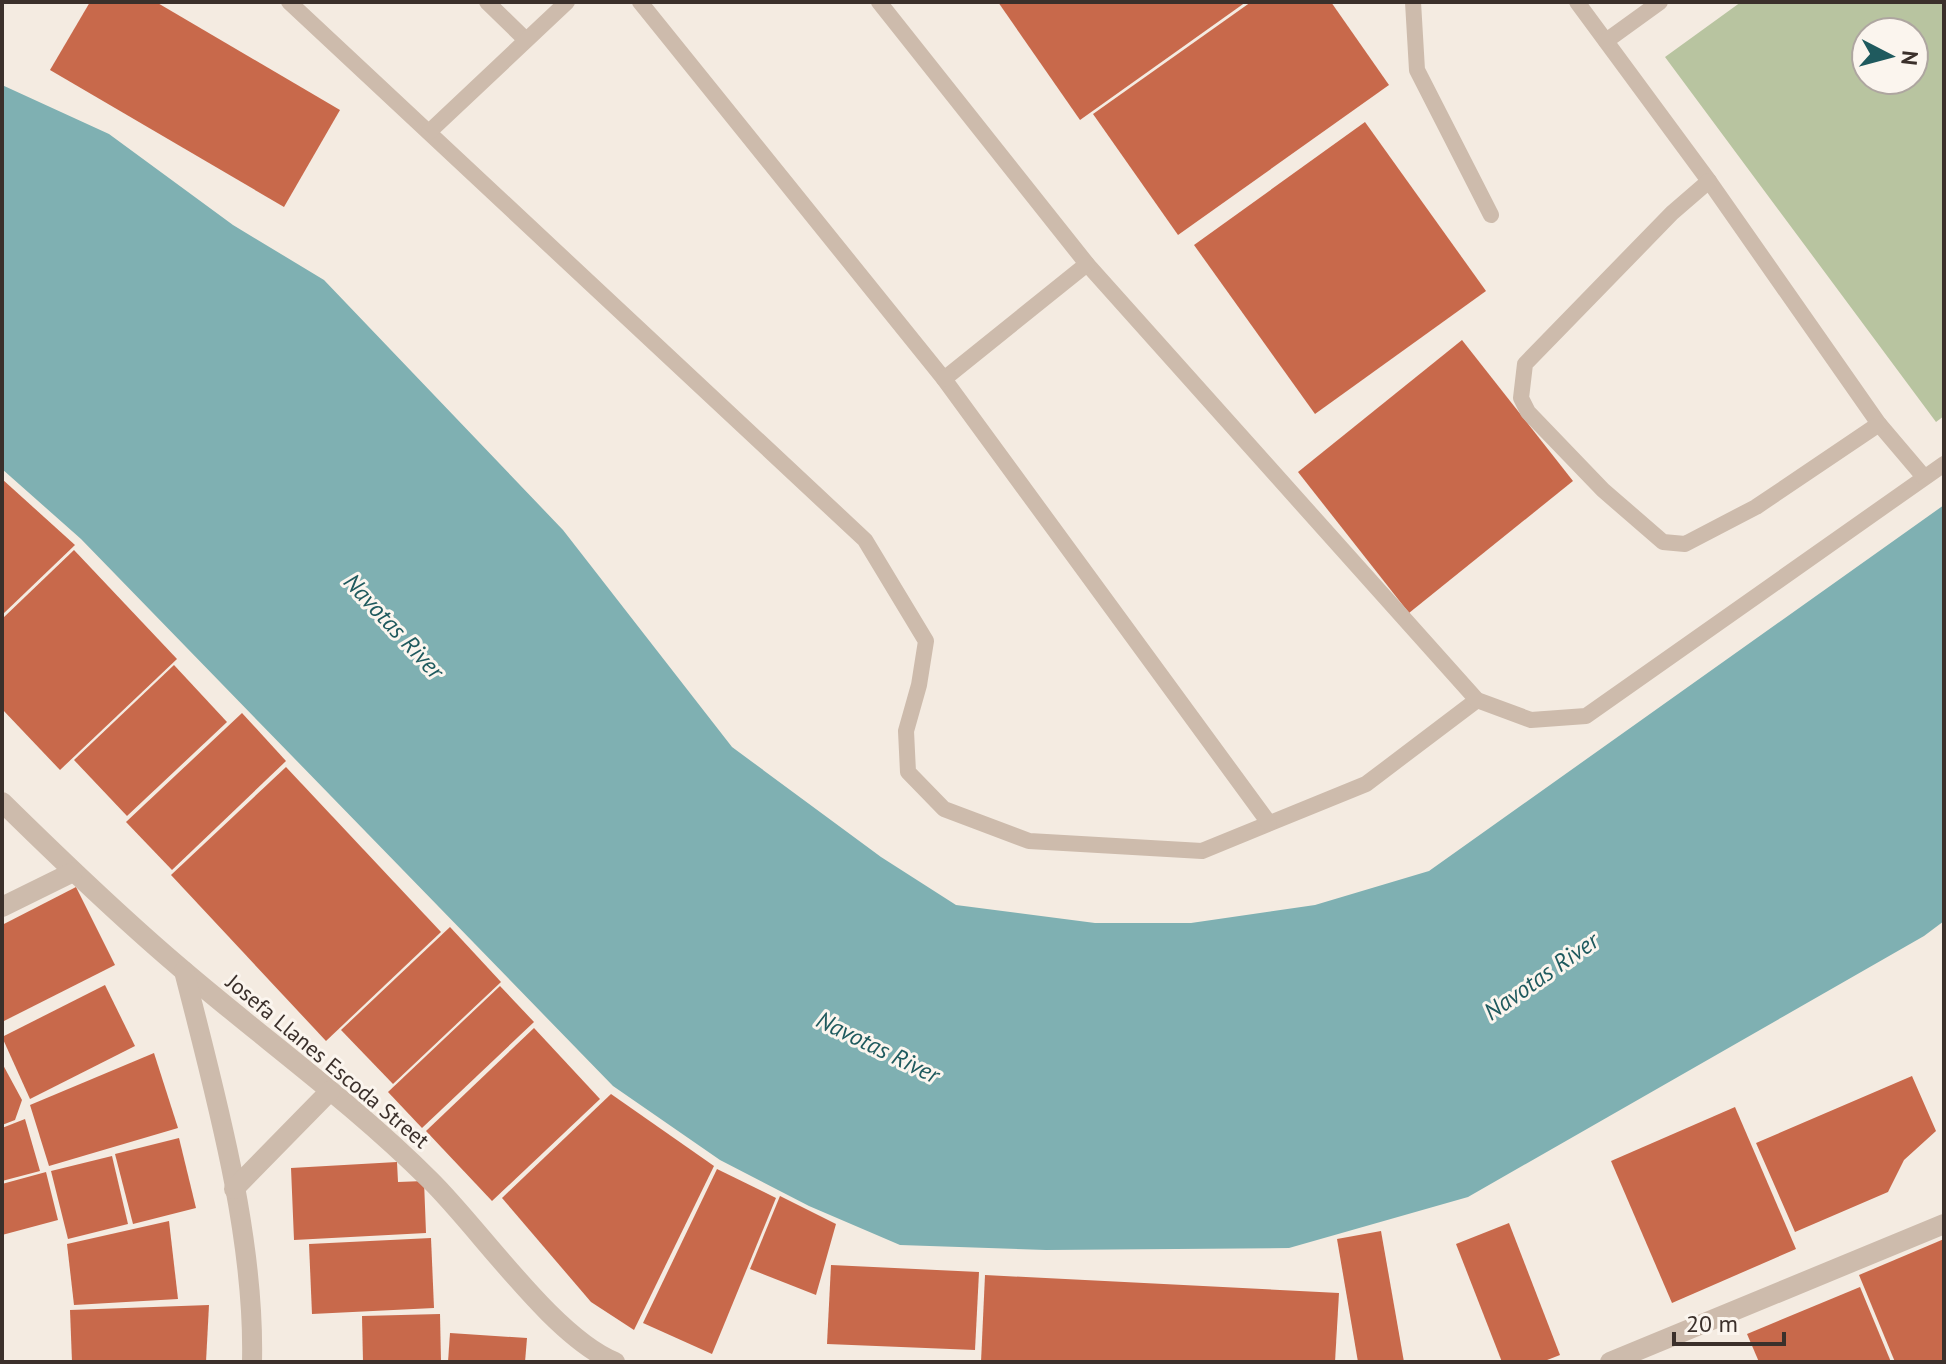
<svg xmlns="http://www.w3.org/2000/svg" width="1946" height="1364" font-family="'PT Sans',sans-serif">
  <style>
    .green { fill: #b8c4a0; fill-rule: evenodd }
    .water { fill: #7fb0b2 }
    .building { fill: #c8694b }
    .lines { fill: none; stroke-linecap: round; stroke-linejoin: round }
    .service { stroke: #cdbbac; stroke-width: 16 }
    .minor { stroke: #cdbbac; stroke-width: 20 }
    .labels { text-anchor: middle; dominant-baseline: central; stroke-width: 6; stroke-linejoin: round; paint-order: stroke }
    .street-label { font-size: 22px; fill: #3b302b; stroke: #fbf5ee }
    .water-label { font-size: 24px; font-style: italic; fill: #1f5a5e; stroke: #fbf5ee }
  </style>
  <rect width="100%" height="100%" fill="#f4ebe1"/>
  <!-- green -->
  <path class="green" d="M 1741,2 L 1944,2 L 1944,416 L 1936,422 L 1665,57 ZM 1866,32 L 1914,32 L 1914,80 L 1866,80 Z"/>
  <!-- water -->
  <path class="water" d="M 2,85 L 109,134 L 233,225 L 324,280 L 563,530 L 732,747 L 881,857 L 956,905 L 1095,923 L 1191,923 L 1315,905 L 1429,871 L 1944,505 L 1944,921 L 1924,936 L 1468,1197 L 1289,1248 L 1046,1250 L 900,1245 L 809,1206 L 720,1160 L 613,1086 L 81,539 L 2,469 Z"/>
  <!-- building -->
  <g class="building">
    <path d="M 90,2 L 156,2 L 340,110 L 284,207 L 50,70 Z"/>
    <path d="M 998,2 L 1246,2 L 1080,120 Z"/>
    <path d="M 1251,2 L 1331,2 L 1389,85 L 1178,235 L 1093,114 Z"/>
    <path d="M 1365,122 L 1486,291 L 1315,414 L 1194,245 Z"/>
    <path d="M 1462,340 L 1573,481 L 1409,613 L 1298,472 Z"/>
    <path d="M 2,479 L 75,545 L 2,615 Z"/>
    <path d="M 74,550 L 177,659 L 60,770 L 2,709 L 2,619 Z"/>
    <path d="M 174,665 L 227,722 L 127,816 L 74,760 Z"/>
    <path d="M 242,713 L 286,761 L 172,870 L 126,822 Z"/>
    <path d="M 286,767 L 441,932 L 326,1041 L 171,875 Z"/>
    <path d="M 76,887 L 115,965 L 2,1022 L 2,925 Z"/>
    <path d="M 450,927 L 501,982 L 393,1084 L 341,1030 Z"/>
    <path d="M 105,985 L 135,1046 L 30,1099 L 2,1037 Z"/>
    <path d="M 500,986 L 534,1022 L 422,1128 L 388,1092 Z"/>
    <path d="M 534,1028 L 600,1099 L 492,1201 L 426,1131 Z"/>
    <path d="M 154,1053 L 178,1128 L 49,1166 L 30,1105 Z"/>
    <path d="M 2,1063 L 22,1100 L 15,1120 L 2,1125 Z"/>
    <path d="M 1912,1076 L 1936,1131 L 1904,1160 L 1888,1192 L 1795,1232 L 1756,1143 Z"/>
    <path d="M 611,1094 L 714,1166 L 634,1330 L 591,1302 L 502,1198 Z"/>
    <path d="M 1735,1107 L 1796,1249 L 1672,1303 L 1611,1161 Z"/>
    <path d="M 25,1119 L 40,1171 L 2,1181 L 2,1128 Z"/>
    <path d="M 179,1138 L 196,1208 L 133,1224 L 115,1154 Z"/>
    <path d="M 112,1156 L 128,1224 L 68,1239 L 51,1171 Z"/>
    <path d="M 397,1162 L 398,1182 L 424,1181 L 426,1233 L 294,1240 L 291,1168 Z"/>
    <path d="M 717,1169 L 776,1198 L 712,1354 L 643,1323 Z"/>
    <path d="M 46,1172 L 58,1220 L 2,1235 L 2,1184 Z"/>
    <path d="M 780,1196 L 836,1224 L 816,1295 L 750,1269 Z"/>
    <path d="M 169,1221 L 178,1299 L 74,1305 L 67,1244 Z"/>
    <path d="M 1509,1223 L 1560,1355 L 1542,1362 L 1502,1362 L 1456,1244 Z"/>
    <path d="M 1381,1231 L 1404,1362 L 1358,1362 L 1337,1239 Z"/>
    <path d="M 431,1238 L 434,1308 L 312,1314 L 309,1244 Z"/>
    <path d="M 1944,1239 L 1944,1362 L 1895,1362 L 1859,1275 Z"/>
    <path d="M 831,1265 L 979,1272 L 975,1350 L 827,1344 Z"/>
    <path d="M 985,1275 L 1339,1293 L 1335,1362 L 981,1362 Z"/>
    <path d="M 1860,1287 L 1891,1362 L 1759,1362 L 1747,1334 Z"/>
    <path d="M 209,1305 L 206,1362 L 72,1362 L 70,1310 Z"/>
    <path d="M 440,1314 L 441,1362 L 363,1362 L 362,1316 Z"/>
    <path d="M 450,1333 L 527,1338 L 525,1362 L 448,1362 Z"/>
  </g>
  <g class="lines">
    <!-- service -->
    <g class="service">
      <path d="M 289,2 L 865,540 L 926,641 L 919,685 L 906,731 L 908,772 L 944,809 L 1029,841 L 1202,851 L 1366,784 L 1477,700"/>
      <path d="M 487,2 L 526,40"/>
      <path d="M 640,2 L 944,379 L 1269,823"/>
      <path d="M 879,2 L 1087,264 L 1477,700 L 1531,720 L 1586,716 L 1944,464"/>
      <path d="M 1413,2 L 1417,70 L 1491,215"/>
      <path d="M 1577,2 L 1709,181 L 1879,424 L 1924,477"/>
      <path d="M 1606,41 L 1660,2"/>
      <path d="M 429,132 L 567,2"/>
      <path d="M 1709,181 L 1672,213 L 1525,364 L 1521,398 L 1528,412 L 1603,490 L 1663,542 L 1685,544 L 1756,507 L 1879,424"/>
      <path d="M 944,379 L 1087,264"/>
    </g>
    <!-- minor -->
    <g class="minor">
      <path d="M 2,802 C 61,860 121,918 184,971 C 266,1041 354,1104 430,1180 C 480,1229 553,1337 615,1362"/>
      <path d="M 2,907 L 73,872"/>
      <path d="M 184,971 C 215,1093 255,1236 252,1362"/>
      <path d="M 234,1189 L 330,1091"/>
      <path d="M 1610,1362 L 1944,1224"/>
    </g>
  </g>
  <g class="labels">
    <!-- street labels -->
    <g class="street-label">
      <text transform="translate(328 1061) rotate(40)">Josefa Llanes Escoda Street</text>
    </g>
    <!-- water labels -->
    <g class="water-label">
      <text transform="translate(394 626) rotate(47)">Navotas River</text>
      <text transform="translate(1541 976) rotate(-35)">Navotas River</text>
      <text transform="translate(878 1047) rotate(26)">Navotas River</text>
    </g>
  </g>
  <!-- border -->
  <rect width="1946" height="1364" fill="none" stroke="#3b302b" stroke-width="8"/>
  <!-- north arrow -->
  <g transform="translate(1890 56) rotate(96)"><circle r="38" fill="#fbf5ee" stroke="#aea6a0" stroke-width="2"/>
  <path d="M0-6L14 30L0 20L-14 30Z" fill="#1f5a5e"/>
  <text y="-12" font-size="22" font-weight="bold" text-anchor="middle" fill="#3b302b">N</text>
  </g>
  <!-- scale -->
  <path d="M1674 1332v12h110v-12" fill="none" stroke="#3b302b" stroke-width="4"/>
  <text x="1686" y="1332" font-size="24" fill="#3b302b" stroke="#fbf5ee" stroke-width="6" paint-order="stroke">20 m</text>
</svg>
